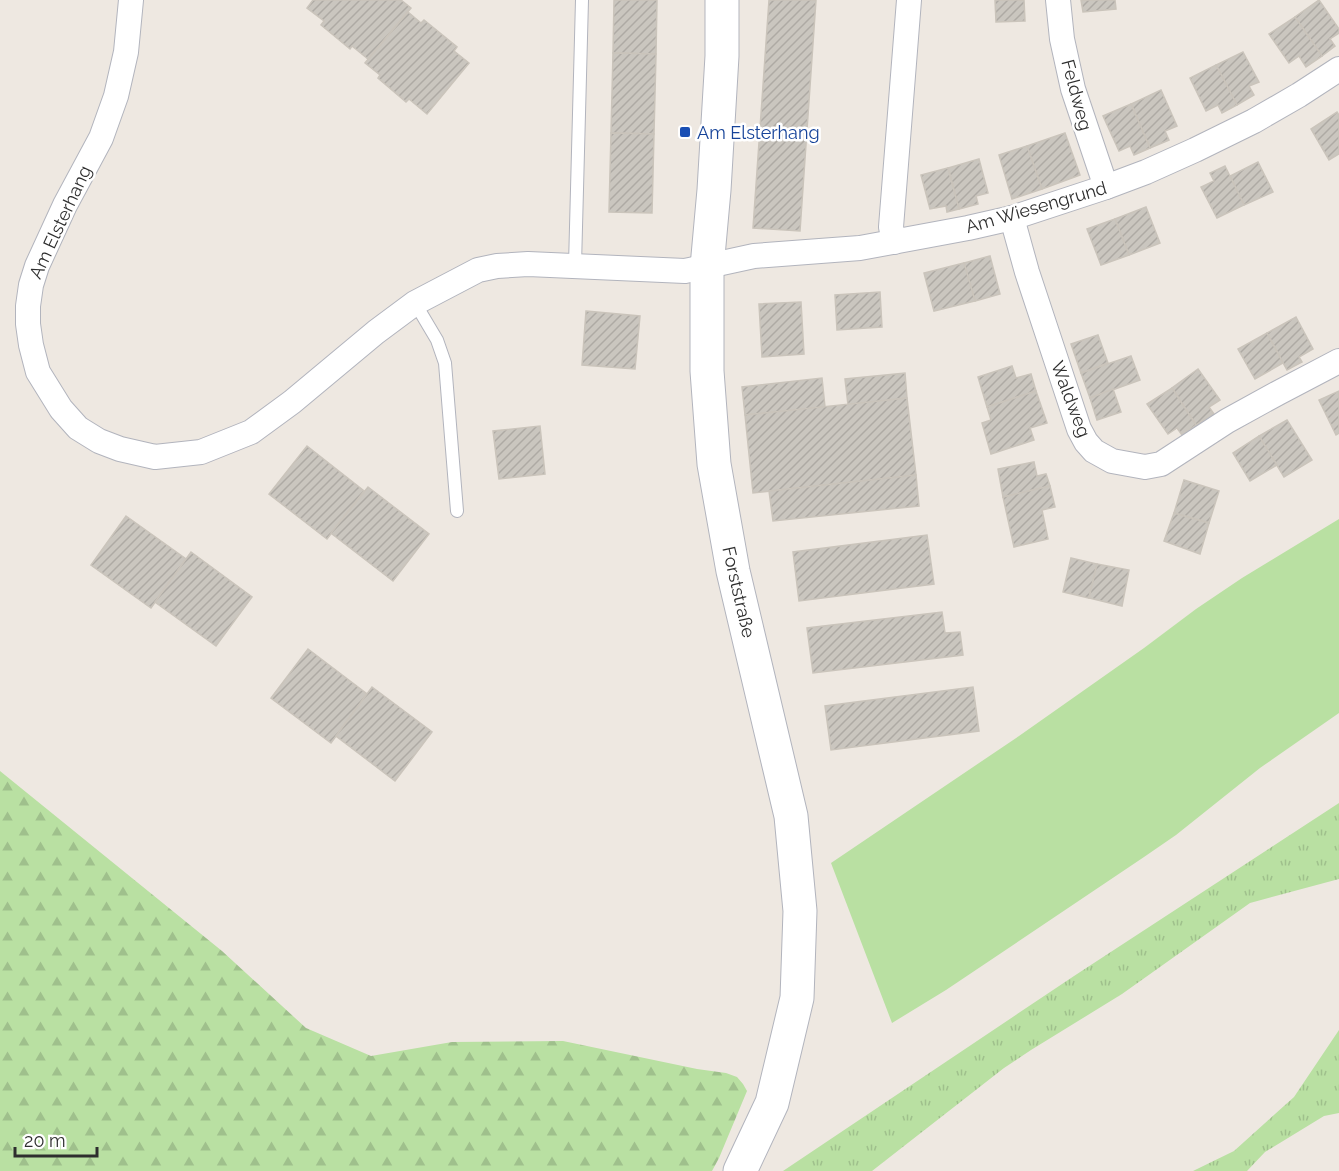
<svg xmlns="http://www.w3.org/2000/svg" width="1339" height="1171" font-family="Raleway,sans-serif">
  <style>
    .grass { fill: url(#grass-tufts) }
    .forest { fill: url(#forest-firs) }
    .garden { fill: #b9e0a2 }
    .building { fill: url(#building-hatch); stroke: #cac4bb; stroke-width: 1.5 }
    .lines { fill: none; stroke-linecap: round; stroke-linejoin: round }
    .lane-casing { stroke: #b2b4bd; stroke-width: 14 }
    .street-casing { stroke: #b2b4bd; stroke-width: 26 }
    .secondary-casing { stroke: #b2b4bd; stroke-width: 35 }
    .lane { stroke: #fff; stroke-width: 12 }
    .street { stroke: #fff; stroke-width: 24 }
    .secondary { stroke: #fff; stroke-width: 33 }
    .transit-dot { fill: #1a4fb4; stroke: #fff; stroke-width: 2 }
    .labels { text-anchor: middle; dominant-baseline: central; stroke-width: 5; stroke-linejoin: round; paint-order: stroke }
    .street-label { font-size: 18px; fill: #2e2e2e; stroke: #fff }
    .transit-label { font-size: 18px; fill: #164399; stroke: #fff; text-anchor: start }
  </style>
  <defs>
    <pattern id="grass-tufts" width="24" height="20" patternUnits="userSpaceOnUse" patternTransform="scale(1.5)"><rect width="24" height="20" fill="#b9e0a2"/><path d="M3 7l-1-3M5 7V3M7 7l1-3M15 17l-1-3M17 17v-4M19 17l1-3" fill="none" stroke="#9fc08c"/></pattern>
    <pattern id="forest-firs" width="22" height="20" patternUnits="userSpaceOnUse" patternTransform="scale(1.5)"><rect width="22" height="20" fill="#b9e0a2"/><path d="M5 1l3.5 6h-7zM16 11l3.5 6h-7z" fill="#9fc08c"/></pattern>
    <pattern id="building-hatch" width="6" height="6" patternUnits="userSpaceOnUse" patternTransform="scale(1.5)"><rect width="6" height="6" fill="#cac6bf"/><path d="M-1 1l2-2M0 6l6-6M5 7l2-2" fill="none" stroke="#aeaaa4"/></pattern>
  </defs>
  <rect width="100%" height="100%" fill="#eee8e1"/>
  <!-- grass -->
  <g class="grass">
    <path d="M 1339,803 L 1339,879 L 1250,903 L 1122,994 L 1031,1050 L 1004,1068 L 872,1171 L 783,1171 L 1074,976 Z"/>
    <path d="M 1339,1030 L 1339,1113 L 1324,1116 L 1265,1152 L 1247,1171 L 1193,1171 L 1234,1151 L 1294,1097 Z"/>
  </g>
  <!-- forest -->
  <path class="forest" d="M 0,771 L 222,951 L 306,1028 L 371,1056 L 452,1042 L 563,1041 L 697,1069 L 726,1073 L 737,1077 L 743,1084 L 747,1091 L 719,1158 L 712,1171 L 0,1171 Z"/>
  <!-- garden -->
  <path class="garden" d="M 1339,519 L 1339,713 L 1260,768 L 1176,835 L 1144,857 L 946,990 L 892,1023 L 831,863 L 1019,736 L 1144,648 L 1196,609 L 1242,578 Z"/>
  <!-- building -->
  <g class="building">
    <path d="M 313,0 L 401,0 L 411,8 L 368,59 L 352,46 L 350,49 L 321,25 L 324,21 L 307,8 Z"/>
    <path d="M 614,0 L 657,0 L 656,54 L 613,53 Z"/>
    <path d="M 769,0 L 816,0 L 800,231 L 753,228 Z"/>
    <path d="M 995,0 L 1024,0 L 1025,21 L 996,22 Z"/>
    <path d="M 1081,0 L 1115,0 L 1116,9 L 1083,12 Z"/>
    <path d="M 1319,0 L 1339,29 L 1339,33 L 1330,39 L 1335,46 L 1322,56 L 1295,17 Z"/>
    <path d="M 408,12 L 421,23 L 424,20 L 457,47 L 454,51 L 469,63 L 427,114 L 409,99 L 406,102 L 378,78 L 380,75 L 365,63 Z"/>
    <path d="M 1295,17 L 1322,56 L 1306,67 L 1299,56 L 1289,63 L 1269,34 Z"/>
    <path d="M 1243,52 L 1259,82 L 1249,86 L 1254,95 L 1237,105 L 1216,65 Z"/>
    <path d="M 613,53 L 656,54 L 654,134 L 611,133 Z"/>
    <path d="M 1216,65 L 1237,105 L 1222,113 L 1218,105 L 1206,111 L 1190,78 Z"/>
    <path d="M 1161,90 L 1177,126 L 1165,131 L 1169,140 L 1150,148 L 1131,104 Z"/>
    <path d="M 1131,104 L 1150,148 L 1134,155 L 1130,146 L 1119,151 L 1103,116 Z"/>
    <path d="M 1337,112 L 1339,115 L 1339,154 L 1329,160 L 1311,129 Z"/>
    <path d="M 611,133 L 654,134 L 652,213 L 609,212 Z"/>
    <path d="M 1065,133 L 1080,175 L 1042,189 L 1027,146 Z"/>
    <path d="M 1027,146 L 1042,189 L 1012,199 L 999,155 Z"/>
    <path d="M 979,159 L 988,193 L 976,196 L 978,204 L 959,209 L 948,168 Z"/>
    <path d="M 1258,162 L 1273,192 L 1244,205 L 1230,176 Z"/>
    <path d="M 1225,166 L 1244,205 L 1217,218 L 1201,187 L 1214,181 L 1210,173 Z"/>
    <path d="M 948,168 L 959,209 L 947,212 L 946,206 L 930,209 L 921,175 Z"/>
    <path d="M 1146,207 L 1160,243 L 1129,255 L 1115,219 Z"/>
    <path d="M 1115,219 L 1129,255 L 1101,265 L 1087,229 Z"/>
    <path d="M 990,256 L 1000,294 L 975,301 L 964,263 Z"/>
    <path d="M 964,263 L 975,301 L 934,311 L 924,273 Z"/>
    <path d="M 880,292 L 882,327 L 837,330 L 835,295 Z"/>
    <path d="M 801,302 L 804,354 L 762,357 L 759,304 Z"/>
    <path d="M 586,311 L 640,316 L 635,369 L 582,365 Z"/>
    <path d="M 1296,317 L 1313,349 L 1299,357 L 1302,362 L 1287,370 L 1267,333 Z"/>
    <path d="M 1267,333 L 1283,363 L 1255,379 L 1238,349 Z"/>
    <path d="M 1098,335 L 1108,363 L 1081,373 L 1071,344 Z"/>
    <path d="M 1131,356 L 1140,380 L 1090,398 L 1081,373 Z"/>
    <path d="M 1012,366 L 1016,378 L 1031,374 L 1036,391 L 987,407 L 978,377 Z"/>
    <path d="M 1198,369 L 1220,400 L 1209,407 L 1214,414 L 1196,425 L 1172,388 Z"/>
    <path d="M 905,373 L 907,398 L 848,405 L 845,379 Z"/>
    <path d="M 822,378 L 825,407 L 745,415 L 742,387 Z"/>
    <path d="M 1172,388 L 1196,425 L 1182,435 L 1177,428 L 1168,434 L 1147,404 Z"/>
    <path d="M 1113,389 L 1121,412 L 1097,420 L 1090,398 Z"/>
    <path d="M 1036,391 L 1047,423 L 1030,428 L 1034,440 L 991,454 L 982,423 L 991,420 L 987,407 Z"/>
    <path d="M 1339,391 L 1339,433 L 1336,435 L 1319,400 Z"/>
    <path d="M 907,398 L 916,475 L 753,493 L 745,415 Z"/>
    <path d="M 1287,420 L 1312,460 L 1284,477 L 1259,436 Z"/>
    <path d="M 540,426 L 545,474 L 499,479 L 493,431 Z"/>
    <path d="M 1259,436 L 1277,465 L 1250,481 L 1233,453 Z"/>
    <path d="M 307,446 L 364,491 L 327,539 L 269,494 Z"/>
    <path d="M 1034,462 L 1037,476 L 1046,474 L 1050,486 L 1003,497 L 998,469 Z"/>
    <path d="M 916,475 L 919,506 L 773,521 L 769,491 Z"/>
    <path d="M 1184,480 L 1219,491 L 1209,523 L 1174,513 Z"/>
    <path d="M 1050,486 L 1055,507 L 1042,510 L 1048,539 L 1014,547 L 1003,497 Z"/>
    <path d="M 368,487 L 429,534 L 393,581 L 331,533 Z"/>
    <path d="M 1174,513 L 1209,523 L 1200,554 L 1164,541 Z"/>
    <path d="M 126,516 L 186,559 L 151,608 L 91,565 Z"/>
    <path d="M 927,535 L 934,584 L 799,601 L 793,552 Z"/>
    <path d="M 191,552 L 252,597 L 216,646 L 155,602 Z"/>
    <path d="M 1071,558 L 1097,564 L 1089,598 L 1063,592 Z"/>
    <path d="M 1097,564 L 1129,570 L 1122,606 L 1089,598 Z"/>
    <path d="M 942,612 L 945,633 L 960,632 L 963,655 L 813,673 L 807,628 Z"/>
    <path d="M 308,649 L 367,694 L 331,743 L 271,698 Z"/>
    <path d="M 372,687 L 432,732 L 395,781 L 336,736 Z"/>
    <path d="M 973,687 L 979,731 L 831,750 L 825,706 Z"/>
  </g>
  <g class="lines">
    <defs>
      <g id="lane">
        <path d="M 575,265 L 582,0"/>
        <path d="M 415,303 L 437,340 L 445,363 L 457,511"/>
      </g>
      <g id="street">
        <path d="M 131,0 L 126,52 L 116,96 L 101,138 L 65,205 L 37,266 L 31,285 L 28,306 L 28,324 L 31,345 L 38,372 L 61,409 L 78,428 L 99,441 L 120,449 L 155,457 L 201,452 L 251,432 L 292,402 L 376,332 L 415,303 L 478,270 L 497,266 L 528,264 L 685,271 L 754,256 L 860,248 L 968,228 L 1012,218 L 1106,187 L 1146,172 L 1195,150 L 1254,121 L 1299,95 L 1339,69"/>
        <path d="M 1058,0 L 1062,39 L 1073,89 L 1106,187"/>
        <path d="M 1012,218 L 1027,272 L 1079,429 L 1086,442 L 1094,451 L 1112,461 L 1145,467 L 1161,464 L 1227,421 L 1278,393 L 1339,361"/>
        <path d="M 894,242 L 891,227 L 909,0"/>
      </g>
      <path id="secondary" d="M 722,0 L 722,56 L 714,190 L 707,267 L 707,371 L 714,464 L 733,571 L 791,816 L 800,911 L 797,998 L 772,1103 L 740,1171"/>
    </defs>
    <!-- lane casing -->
    <use href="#lane" class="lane-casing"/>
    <!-- street casing -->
    <use href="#street" class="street-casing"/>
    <!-- secondary casing -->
    <use href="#secondary" class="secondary-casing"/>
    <!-- lane -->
    <use href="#lane" class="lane"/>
    <!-- street -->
    <use href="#street" class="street"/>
    <!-- secondary -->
    <use href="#secondary" class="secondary"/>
  </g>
  <!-- markers -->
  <rect class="transit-dot" x="679" y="126" width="12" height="12" rx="3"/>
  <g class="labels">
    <!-- street labels -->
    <g class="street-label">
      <text transform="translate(1077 95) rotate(75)">Feldweg</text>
      <text transform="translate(1036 207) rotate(-16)">Am Wiesengrund</text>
      <text transform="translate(60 222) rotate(-65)">Am Elsterhang</text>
      <text transform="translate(1071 399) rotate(69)">Waldweg</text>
      <text transform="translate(739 592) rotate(77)">Forststraße</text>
    </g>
    <!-- transit labels -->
    <g class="transit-label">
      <text x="697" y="132">Am Elsterhang</text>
    </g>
  </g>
  <!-- scale -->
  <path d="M15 1147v9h82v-9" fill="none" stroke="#2e2e2e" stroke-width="3"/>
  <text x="24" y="1147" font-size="18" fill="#2e2e2e" stroke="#ffffff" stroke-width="4.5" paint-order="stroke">20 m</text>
</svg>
